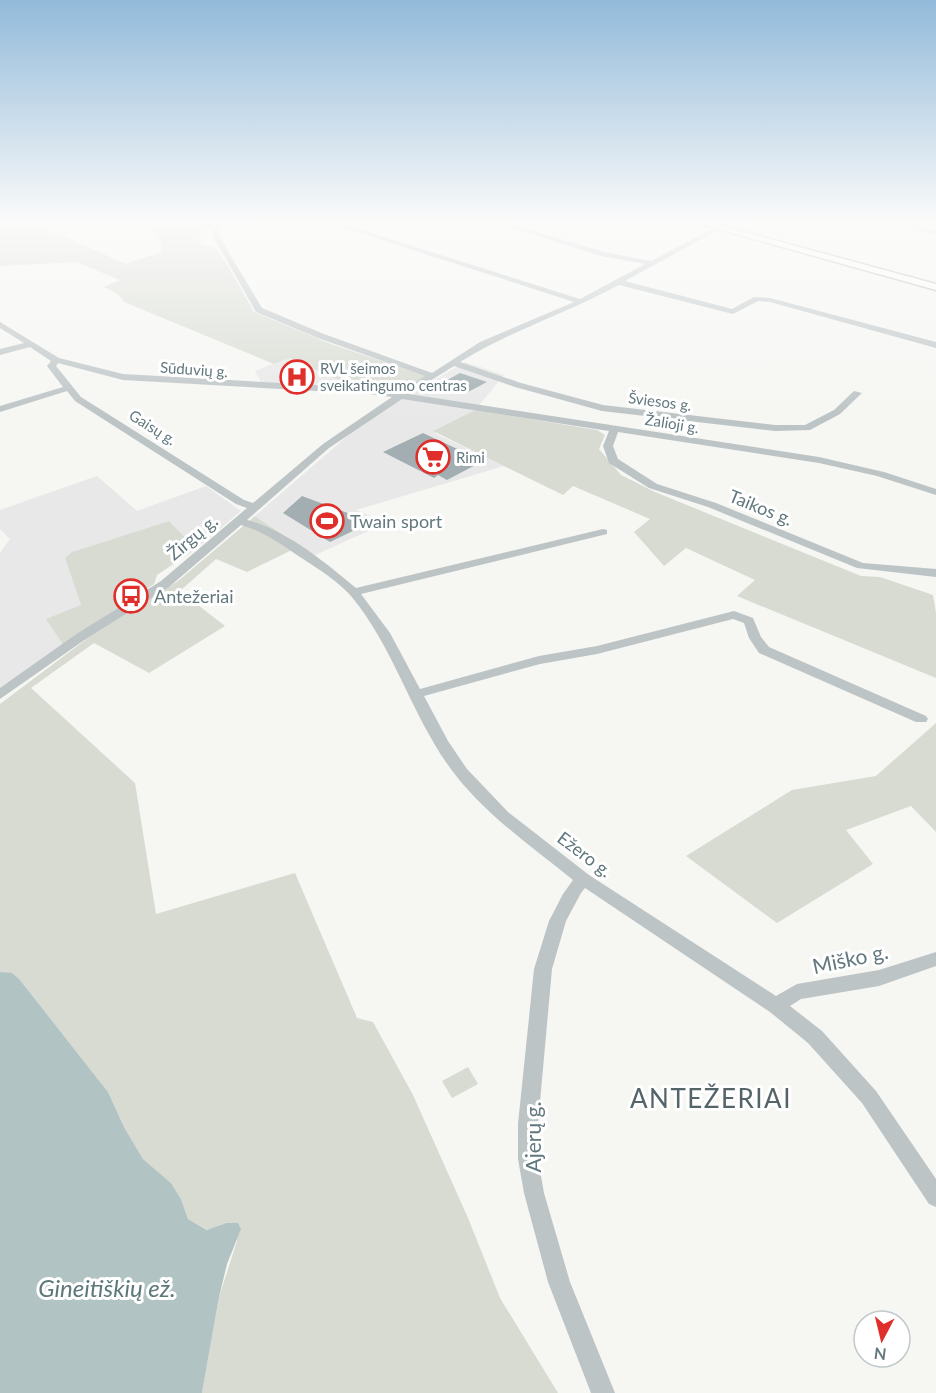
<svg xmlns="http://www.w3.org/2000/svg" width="936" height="1393" font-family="Lato,sans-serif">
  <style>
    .built { fill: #e7e8e7 }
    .green { fill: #d7dbd2 }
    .water { fill: #b2c3c4 }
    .building { fill: #a2aeb1 }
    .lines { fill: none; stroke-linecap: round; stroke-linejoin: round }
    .major-casing { stroke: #afb6b8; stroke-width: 3 }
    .minor { fill: #bdc4c6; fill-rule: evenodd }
    .major { fill: #fff; fill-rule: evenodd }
    .labels { text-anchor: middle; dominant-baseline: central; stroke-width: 6; stroke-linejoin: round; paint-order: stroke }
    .far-poi-label { font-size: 15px; fill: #62787e; stroke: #fff; text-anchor: start }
    .far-street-label { font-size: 15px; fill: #62787e; stroke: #fff }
    .street-label { font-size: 18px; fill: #62787e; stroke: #fff }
    .poi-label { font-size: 18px; fill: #62787e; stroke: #fff; text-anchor: start }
    .near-street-label { font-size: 21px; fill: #62787e; stroke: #fff }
    .near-water-label { font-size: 24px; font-style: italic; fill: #5d7879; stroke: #fff }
    .near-quarter-label { font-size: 26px; letter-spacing: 1.5px; fill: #546469; stroke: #fff }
  </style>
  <rect width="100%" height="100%" fill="#f6f6f3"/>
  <!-- built -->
  <g class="built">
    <path d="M 289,357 L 360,389 L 262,384 L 255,371 Z"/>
    <path d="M 465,362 L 504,375 L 475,410 L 436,429 L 436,434 L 504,466 L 356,510 L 386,523 L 315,555 L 255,516 L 351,433 L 392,405 Z"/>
    <path d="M 97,476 L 137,511 L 206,486 L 241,511 L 196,549 L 169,521 L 72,552 L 65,558 L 81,605 L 63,644 L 0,689 L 0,553 L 10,539 L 0,529 L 0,510 Z"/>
  </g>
  <!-- green -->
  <g class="green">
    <path d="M 0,224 L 35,224 L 126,264 L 161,252 C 162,239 158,234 147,227 L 150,224 L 214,224 L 199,236 L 201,244 L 214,247 L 228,266 L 254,312 L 331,344 L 426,376 L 404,389 L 360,389 L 289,358 L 274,364 L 124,302 L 118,294 L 104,287 L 120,280 L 76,262 L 0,266 Z"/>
    <path d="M 475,410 L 597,430 L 605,435 L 599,449 L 621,475 L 655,492 L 861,576 L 880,577 L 933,595 L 936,613 L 936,678 L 737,596 L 755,580 L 686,548 L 664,566 L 634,532 L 650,519 L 573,486 L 563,495 L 433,431 Z"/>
    <path d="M 255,516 L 300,546 L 247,572 L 216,559 L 180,591 L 225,626 L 149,673 L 94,643 L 31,688 L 135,783 L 156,914 L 295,873 L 357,1018 L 373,1022 L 413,1095 L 468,1218 L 500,1298 L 558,1393 L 202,1393 L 219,1297 L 237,1241 L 238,1223 L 226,1223 L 208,1230 L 188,1219 L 181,1199 L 171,1183 L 143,1159 L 124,1127 L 108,1092 L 20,980 L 0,972 L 0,704 L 88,638 L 178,581 Z"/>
    <path d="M 169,521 L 196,549 L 157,575 L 154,584 L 63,644 L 46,619 L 81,605 L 65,558 L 72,552 Z"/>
    <path d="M 936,723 L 936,832 L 911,806 L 846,830 L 873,864 L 777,923 L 686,856 L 792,790 L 876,776 Z"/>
    <path d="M 468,1067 L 478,1084 L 452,1098 L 442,1081 Z"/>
  </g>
  <!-- water -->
  <path class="water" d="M 0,972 L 12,973 L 20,980 L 108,1092 L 124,1127 L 143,1159 L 171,1183 L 181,1199 L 188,1219 L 207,1230 L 226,1223 L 238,1223 L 241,1229 L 227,1264 L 219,1297 L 202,1393 L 0,1393 Z"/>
  <!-- building -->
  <g class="building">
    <path d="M 460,373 L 487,382 L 468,392 L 442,383 Z"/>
    <path d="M 423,433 L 483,461 L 447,480 L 438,475 L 434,478 L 383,452 Z"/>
    <path d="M 302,496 L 361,518 L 354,523 L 361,527 L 330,542 L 283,513 Z"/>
  </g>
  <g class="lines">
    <defs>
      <path id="major" d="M 700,224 L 715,224 L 936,284 L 936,290 Z"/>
    </defs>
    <!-- major casing -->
    <use href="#major" class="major-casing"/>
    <!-- minor -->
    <g class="minor">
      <path d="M 217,224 L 223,224 L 218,233 L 220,238 L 262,308 L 324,334 L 432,373 L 480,342 L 574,302 L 332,224 L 343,224 L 580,299 L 645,264 L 601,256 L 499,224 L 510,224 L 605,252 L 651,261 L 718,226 L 720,229 L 625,281 L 732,309 L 754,297 L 770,298 L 936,342 L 936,348 L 770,302 L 758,301 L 733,314 L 619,285 C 567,313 510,331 460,362 L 521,383 L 603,405 L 775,425 L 805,425 L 834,410 L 854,391 L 862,393 L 840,414 L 810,430 L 775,431 L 602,411 L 515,387 L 454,366 L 409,394 L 819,457 L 884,472 L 936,489 L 936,495 L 877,476 L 819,463 L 618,432 L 613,446 L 618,459 L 657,484 L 716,503 L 863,563 L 936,569 L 936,577 L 857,568 L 708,507 L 649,488 L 609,463 L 603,446 L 609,431 L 402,399 L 329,448 L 247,520 C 288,531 323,561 356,588 L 603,529 L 607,530 L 607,534 L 361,594 L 390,633 L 420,689 L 539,656 L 597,646 L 734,611 L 753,618 L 761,637 L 769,647 L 926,716 L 928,719 L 926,722 L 916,722 L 759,653 L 749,638 L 744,623 L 733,619 L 597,654 L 540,664 L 424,696 L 448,741 L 467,769 L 508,812 L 589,875 L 776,996 L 797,984 L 879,970 L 936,952 L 936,966 L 879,986 L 801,999 L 790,1006 L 822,1031 L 876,1091 L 936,1179 L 936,1207 L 929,1204 L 862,1103 L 808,1043 L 770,1012 L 585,888 L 581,893 L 566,921 L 552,969 L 538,1124 L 538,1159 L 544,1193 L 570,1282 L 615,1393 L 591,1393 L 548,1282 L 524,1193 L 518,1159 L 518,1124 L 534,969 L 549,921 L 563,894 L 573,880 C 533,848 489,817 457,777 C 413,722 396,650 351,596 C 338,581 317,568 300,557 C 281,544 263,531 241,525 L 169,587 L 83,641 L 0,699 L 0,688 L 75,635 L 161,581 L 247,508 L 236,504 L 75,401 L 67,391 L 0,412 L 0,406 L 63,387 L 47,366 L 51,361 L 30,347 L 0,355 L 0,349 L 24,343 L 0,328 L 0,322 L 59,358 L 123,374 L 370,388 L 399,393 L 425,376 L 318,338 L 256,312 L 214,238 L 212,233 ZM 58,363 L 123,380 L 370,394 L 392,397 L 323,444 L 253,503 L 244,500 L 81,397 L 56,366 Z"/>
      <path d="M 902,224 L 913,224 L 936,231 L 936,235 Z"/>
    </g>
    <!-- major -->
    <use href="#major" class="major"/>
  </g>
  <!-- sky -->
  <linearGradient id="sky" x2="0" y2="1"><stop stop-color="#92bada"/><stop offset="0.53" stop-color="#fbfbfa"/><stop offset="1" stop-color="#fbfbfa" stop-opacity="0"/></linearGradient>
  <rect width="936" height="419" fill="url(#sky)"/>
  <!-- icons -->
  <defs>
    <symbol id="hospital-ring" viewBox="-11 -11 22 22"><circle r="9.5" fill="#fff" stroke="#e02e2a" stroke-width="1.5"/><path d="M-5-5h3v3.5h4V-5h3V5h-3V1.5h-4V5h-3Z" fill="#e02e2a"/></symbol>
    <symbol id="supermarket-ring" viewBox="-11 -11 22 22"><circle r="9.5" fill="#fff" stroke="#e02e2a" stroke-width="1.5"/><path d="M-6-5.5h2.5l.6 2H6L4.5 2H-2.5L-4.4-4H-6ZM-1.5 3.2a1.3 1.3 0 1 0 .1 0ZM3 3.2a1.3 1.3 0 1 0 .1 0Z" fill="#e02e2a"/></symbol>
    <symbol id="stadium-ring" viewBox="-11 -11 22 22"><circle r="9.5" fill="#fff" stroke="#e02e2a" stroke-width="1.5"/><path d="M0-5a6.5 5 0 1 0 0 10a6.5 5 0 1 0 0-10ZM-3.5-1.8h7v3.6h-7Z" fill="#e02e2a"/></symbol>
    <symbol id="bus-ring" viewBox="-11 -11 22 22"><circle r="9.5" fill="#fff" stroke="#e02e2a" stroke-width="1.5"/><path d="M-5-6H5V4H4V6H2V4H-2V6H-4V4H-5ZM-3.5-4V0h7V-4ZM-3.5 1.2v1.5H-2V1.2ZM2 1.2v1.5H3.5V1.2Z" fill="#e02e2a"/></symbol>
  </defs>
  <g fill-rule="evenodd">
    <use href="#hospital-ring" x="278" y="358" width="38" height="38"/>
    <use href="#supermarket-ring" x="414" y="438" width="38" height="38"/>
    <use href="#stadium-ring" x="308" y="502" width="38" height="38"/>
    <use href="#bus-ring" x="112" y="577" width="38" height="38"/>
  </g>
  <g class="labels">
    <!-- far-poi labels -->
    <g class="far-poi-label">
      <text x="320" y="368">RVL šeimos<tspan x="320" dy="17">sveikatingumo centras</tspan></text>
      <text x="456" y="457">Rimi</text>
    </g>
    <!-- far-street labels -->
    <g class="far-street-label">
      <text transform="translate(194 369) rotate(4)">Sūduvių g.</text>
      <text transform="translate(660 401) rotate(7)">Šviesos g.</text>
      <text transform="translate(672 423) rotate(9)">Žalioji g.</text>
      <text transform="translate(153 427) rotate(32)">Gaisų g.</text>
    </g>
    <!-- street labels -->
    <g class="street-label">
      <text transform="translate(761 507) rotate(22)">Taikos g.</text>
      <text transform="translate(192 537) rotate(-40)">Žirgų g.</text>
      <text transform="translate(585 854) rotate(37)">Ežero g.</text>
    </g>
    <!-- poi labels -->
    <g class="poi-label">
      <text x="350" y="521">Twain sport</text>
      <text x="154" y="596">Antežeriai</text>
    </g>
    <!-- near-street labels -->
    <g class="near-street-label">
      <text transform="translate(850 958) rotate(-12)">Miško g.</text>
      <text transform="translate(532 1137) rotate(-90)">Ajerų g.</text>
    </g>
    <!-- near-water labels -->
    <g class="near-water-label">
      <text x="107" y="1287">Gineitiškių ež.</text>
    </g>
    <!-- near-quarter labels -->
    <g class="near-quarter-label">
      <text x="711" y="1098">ANTEŽERIAI</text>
    </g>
  </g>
  <!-- north arrow -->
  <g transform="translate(882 1339) rotate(187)"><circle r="28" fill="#ffffff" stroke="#c0c9cb" stroke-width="1.5"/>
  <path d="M0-4.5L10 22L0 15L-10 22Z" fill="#e02e2a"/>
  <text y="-9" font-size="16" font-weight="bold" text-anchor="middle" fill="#62787e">N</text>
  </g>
</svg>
